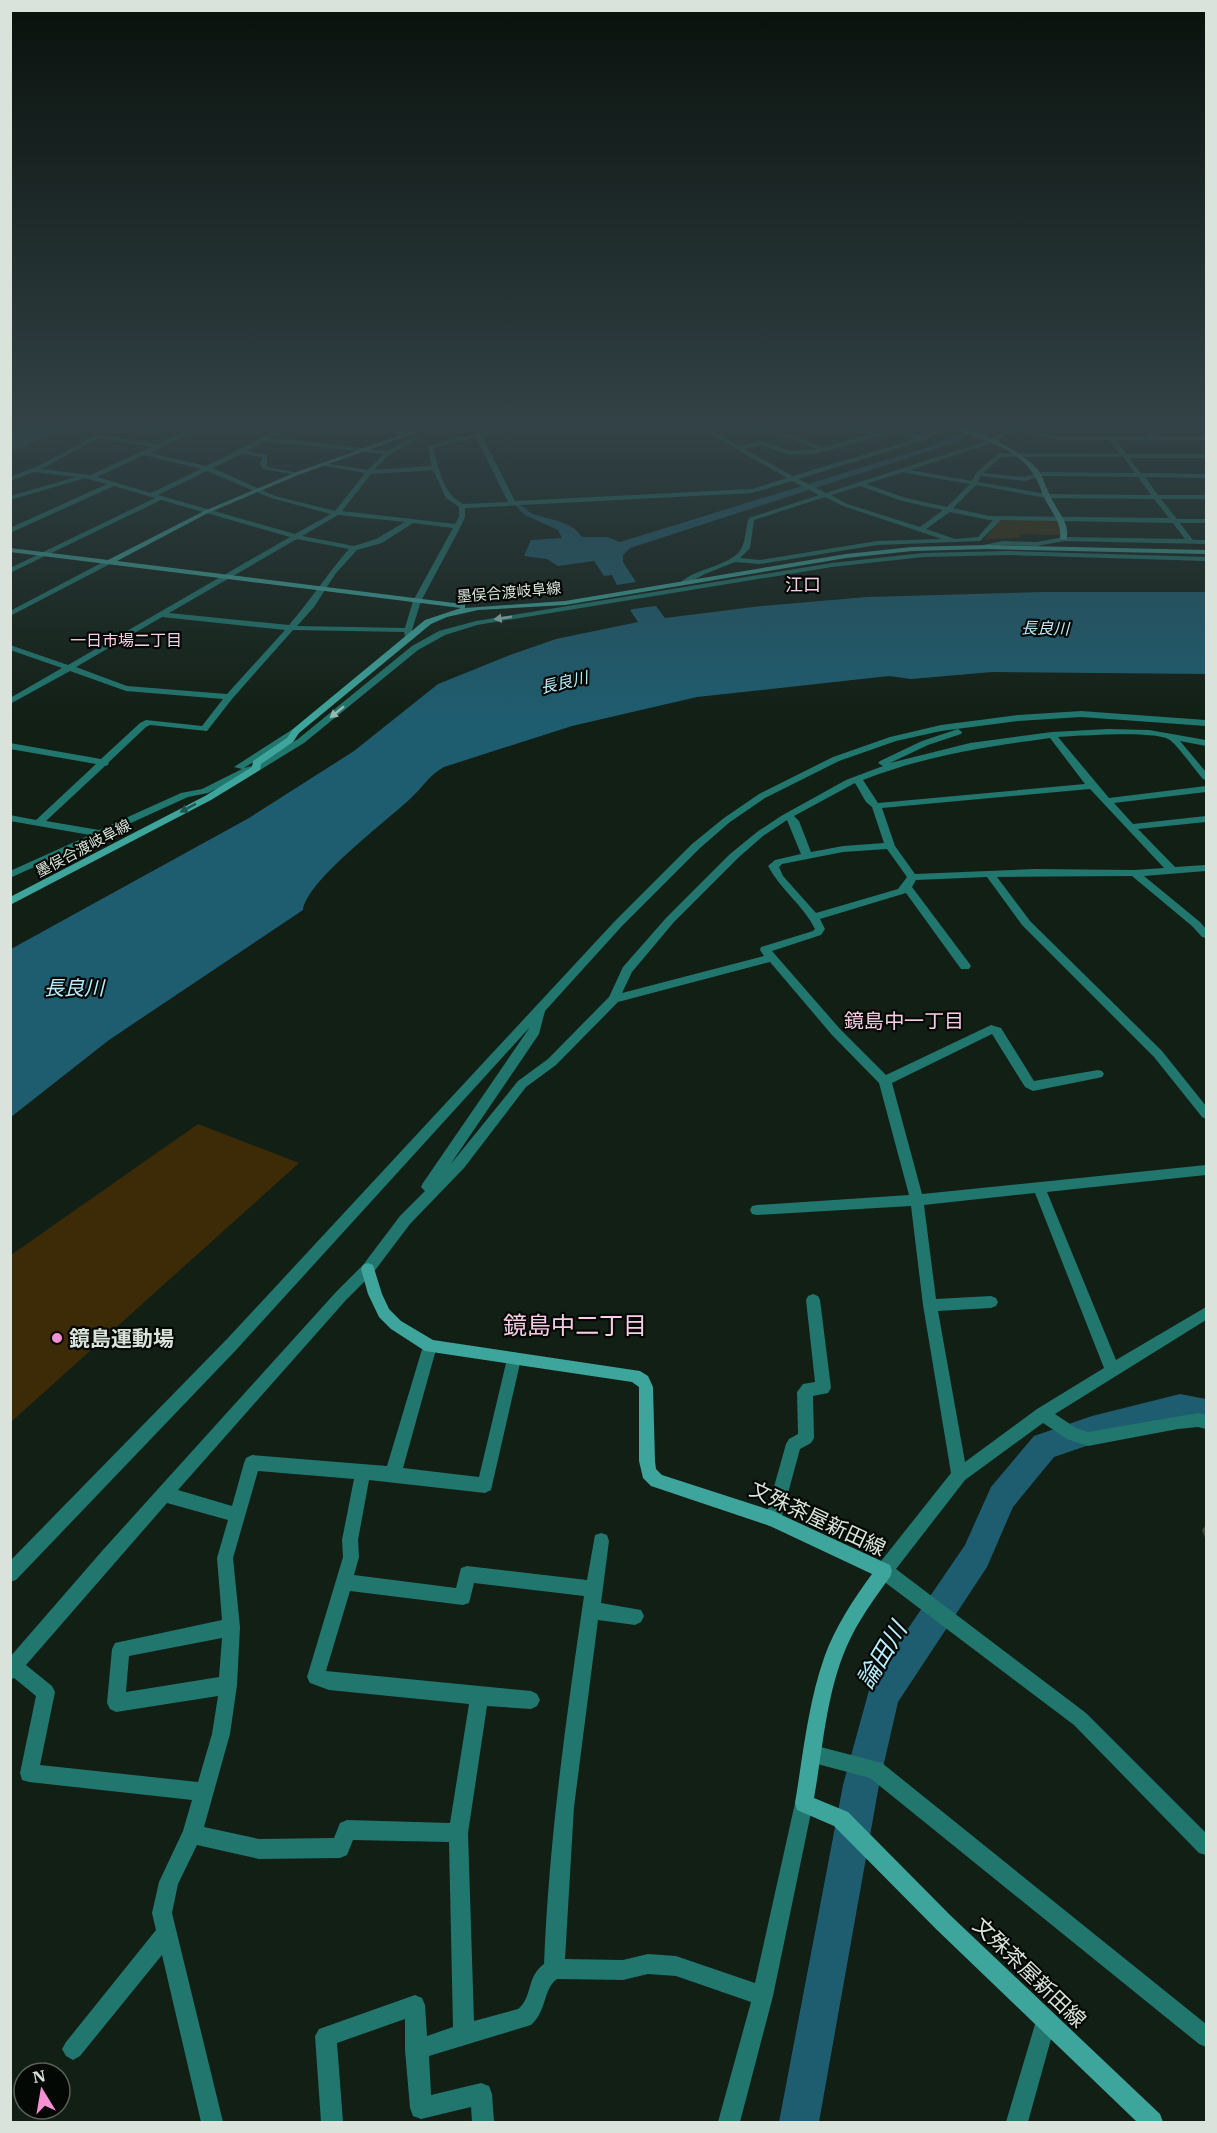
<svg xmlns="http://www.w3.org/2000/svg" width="1217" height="2133" font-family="'IBM Plex Serif','Noto Sans JP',serif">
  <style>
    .green { fill: #3c2b06 }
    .water { fill: #1e5d70 }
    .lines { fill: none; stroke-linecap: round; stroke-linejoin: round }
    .river { fill: #1e5d70; fill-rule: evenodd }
    .street { fill: #21766e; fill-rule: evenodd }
    .secondary { fill: #3ea59c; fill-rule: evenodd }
    .wall { fill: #404535 }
    .oneway { fill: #99bcb5 }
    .oneway2 { fill: #215650 }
    .poi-dot { fill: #f591d2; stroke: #040804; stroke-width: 2 }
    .labels { text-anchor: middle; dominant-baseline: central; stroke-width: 4.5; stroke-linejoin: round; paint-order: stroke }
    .far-street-label { font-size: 15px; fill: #d9e2db; stroke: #040804 }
    .far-water-label { font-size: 16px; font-style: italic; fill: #b9edff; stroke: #040804 }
    .far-neighbourhood-label { font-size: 16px; fill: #f7cce6; stroke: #040804 }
    .far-quarter-label { font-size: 18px; fill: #f7cce6; stroke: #040804 }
    .water-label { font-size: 20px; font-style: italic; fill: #b9edff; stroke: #040804 }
    .neighbourhood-label { font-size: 20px; fill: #f7cce6; stroke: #040804 }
    .near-poi-label { font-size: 21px; font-weight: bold; fill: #d9e2db; stroke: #040804; text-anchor: start }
    .near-street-label { font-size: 21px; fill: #d9e2db; stroke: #040804 }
    .near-neighbourhood-label { font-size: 24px; fill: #f7cce6; stroke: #040804 }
    .near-water-label { font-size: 24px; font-style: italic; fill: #b9edff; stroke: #040804 }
  </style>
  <rect width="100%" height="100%" fill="#111f15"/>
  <!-- green -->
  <g class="green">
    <path d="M 1001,520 L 1057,520 L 1062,535 L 1019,534 L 1020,538 L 985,539 Z"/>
    <path d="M 198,1124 L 299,1163 L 11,1422 L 11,1255 Z"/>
  </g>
  <!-- water -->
  <g class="water">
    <path d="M 17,422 L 81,422 L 11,452 L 11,431 Z"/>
    <path d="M 991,422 L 995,422 L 978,428 L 958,440 L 960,441 L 630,548 L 623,555 L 623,562 L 636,582 L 617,585 L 612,575 L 604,576 L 594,561 L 558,566 L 547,559 L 524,556 L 531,540 L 562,538 L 558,530 L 525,515 L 516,506 L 517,504 C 524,506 527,511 533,514 C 550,520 572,521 582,537 L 607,537 L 620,542 L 925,448 Z"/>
    <path d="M 1043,592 L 1206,592 L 1206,674 L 992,672 L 911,679 L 889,676 L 697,697 L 572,726 L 444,767 C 429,775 423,787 411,798 C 387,821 307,880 303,910 L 109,1040 L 11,1117 L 11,949 L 249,818 L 354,751 L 438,684 L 510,655 L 556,639 L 638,622 L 630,610 L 633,609 L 656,606 L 665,618 L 761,606 L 867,597 Z"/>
  </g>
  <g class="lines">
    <!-- river -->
    <path class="river" d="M 1180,1394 L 1206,1399 L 1206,1425 L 1180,1420 L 1092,1444 L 1054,1457 L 1013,1507 L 987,1567 L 898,1702 L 879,1785 L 819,2122 L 779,2122 L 843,1785 L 871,1683 L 965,1545 L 991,1487 L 1034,1436 L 1092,1416 Z"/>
    <!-- street -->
    <g class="street">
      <path d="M 217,422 L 250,422 L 194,428 L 187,435 L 150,453 L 206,466 L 276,431 L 280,422 L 286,422 L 280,433 L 269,439 L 294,440 L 387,451 L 414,437 L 418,437 L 418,439 L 390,454 L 374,470 L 432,466 L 428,446 L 521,422 L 533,422 L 482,436 L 515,501 L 752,489 L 787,478 L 690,422 L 698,422 L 706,427 L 737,424 L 767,428 L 798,437 L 823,447 L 873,434 L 806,422 L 823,422 L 875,430 L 878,432 L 897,427 L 922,436 L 952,422 L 961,422 L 925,440 L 798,479 L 826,493 L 990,440 L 1016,422 L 1024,422 L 1017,427 L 1057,436 L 1149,436 L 1138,422 L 1144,422 L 1156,436 L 1206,436 L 1206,440 L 1116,440 L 1126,454 L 1206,454 L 1206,458 L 1129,458 L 1141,473 L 1206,474 L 1206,478 L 1145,477 L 1158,495 L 1206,495 L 1206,499 L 1161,499 L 1177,519 L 1206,519 L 1206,523 L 1180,523 L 1193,540 L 1206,540 L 1206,544 L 1064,541 L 1037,546 L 1003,545 L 983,549 L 983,545 L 1003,541 L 1037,542 L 1064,537 L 1185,539 L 1173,523 L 1001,520 L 980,541 L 877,545 L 760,564 L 735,562 L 705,574 L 684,585 L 680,583 C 696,567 736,566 743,545 C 746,536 746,526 749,518 L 819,495 L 792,481 L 752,493 L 465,508 L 465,517 L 461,526 L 421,601 L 412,630 L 412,640 L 406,640 L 404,632 L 293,630 L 232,699 L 207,731 L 150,725 L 146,727 L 109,762 L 108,765 L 105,766 L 46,821 L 99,830 L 181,793 L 202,789 L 242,769 L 234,767 L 293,729 L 299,729 L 299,733 L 244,768 L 255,765 L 298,739 L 412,646 L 439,631 L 476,621 L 832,563 L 923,553 L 1009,551 L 1206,557 L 1206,561 L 1009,555 L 923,557 L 832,567 L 477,625 L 445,635 L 418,650 L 304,743 L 260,770 L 253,771 L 208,793 L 188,797 L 10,878 L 10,871 L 90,835 L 10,821 L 10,815 L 36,820 L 96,764 L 10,749 L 10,743 L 101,759 L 140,723 L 146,720 L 202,726 L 223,699 L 126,691 L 70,671 L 10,704 L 10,698 L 62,668 L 10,650 L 10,645 L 68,665 L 290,537 L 161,500 L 10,573 L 10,568 L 155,498 L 114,486 L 10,533 L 10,528 L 107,484 L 85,478 L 10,500 L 10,496 L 76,477 L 34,472 L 10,481 L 10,477 L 36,467 L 96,435 L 157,444 L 183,433 L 187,428 L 150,431 L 122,429 L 120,426 L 150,427 ZM 737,428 L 779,434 L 817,449 L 791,451 L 761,441 L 739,446 L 711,430 ZM 1013,430 L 1057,440 L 1109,440 L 1120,454 L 999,453 L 976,473 L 972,481 L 910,470 L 994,442 ZM 897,431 L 916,439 L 793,476 L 744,449 L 761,445 L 790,455 L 812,454 L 827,451 ZM 476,437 L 508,502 L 463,504 C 442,493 439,468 433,448 ZM 99,438 L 152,447 L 90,475 L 41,469 ZM 263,443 L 294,444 L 383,454 L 368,470 L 323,463 L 323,465 L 325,466 L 365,473 L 335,511 L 275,496 L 213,468 L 242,454 L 262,457 L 260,464 L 263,469 L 298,475 L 298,473 L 267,467 L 267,455 L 247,451 ZM 144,455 L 201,469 L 151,493 L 97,477 ZM 1001,457 L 1123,457 L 1135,473 L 1043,472 L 1024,477 L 983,473 ZM 433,470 L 446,498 L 459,507 L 459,517 L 455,524 L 342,511 L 371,474 ZM 207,471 L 271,498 L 331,514 L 295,534 L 158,495 ZM 904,472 L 906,473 L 970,484 L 947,507 L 906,498 L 866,484 ZM 980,476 L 1024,481 L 1043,476 L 1138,477 L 1151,495 L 1046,494 L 978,482 ZM 976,485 L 1046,498 L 1154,499 L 1169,518 L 989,516 L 953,508 ZM 860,486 L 902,501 L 943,510 L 920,527 L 847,504 L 831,495 ZM 825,497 L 843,506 L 942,539 L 877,541 L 760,560 L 740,558 L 750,548 L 754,520 ZM 950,512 L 989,520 L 993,520 L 978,537 L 955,539 L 926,529 ZM 338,515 L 405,522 L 376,539 L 354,546 L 302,536 ZM 413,523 L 453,528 L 413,601 L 405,628 L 297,626 L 314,607 L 336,573 L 357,550 L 382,543 ZM 297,539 L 349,549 C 327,574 310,601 289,625 L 169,613 ZM 162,617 L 285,630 L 227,694 L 127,686 L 76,667 Z"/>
      <path d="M 105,561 L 112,563 L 10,616 L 10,611 Z"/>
      <path d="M 1081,711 L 1206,720 L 1206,726 L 1081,717 L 1018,721 L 941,731 L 896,741 L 839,761 L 765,798 L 730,822 L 700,848 L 622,926 L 545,1011 L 539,1034 L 450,1165 L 518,1081 L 548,1059 L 609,997 L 623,967 L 666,918 L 730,854 L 757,832 L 781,816 L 846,780 L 883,766 L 878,763 L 880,761 L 922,741 L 958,729 L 962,732 L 961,734 L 928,745 L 890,763 L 970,743 L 1052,732 L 1108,729 L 1149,730 L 1206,740 L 1206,746 L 1180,741 L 1206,772 L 1206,780 L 1203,779 C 1195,770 1178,746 1170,740 C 1155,730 1079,736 1058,737 L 1109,798 L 1206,786 L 1206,792 L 1114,803 L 1133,824 L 1206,816 L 1206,822 L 1138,829 L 1175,867 L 1206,865 L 1206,871 L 1144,876 L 1200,922 L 1206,929 L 1206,938 L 1202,937 L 1192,926 L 1132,876 L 997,877 L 1030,921 L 1162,1051 L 1206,1106 L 1206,1119 L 1202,1117 L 1154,1057 L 1022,925 L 987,877 L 916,880 L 912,887 L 969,963 L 971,966 L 969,969 L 961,969 L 906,893 L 820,919 L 825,929 L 821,935 L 772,951 L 840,1029 L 886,1075 L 991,1025 L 1001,1028 L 1034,1081 L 1098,1070 L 1102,1071 L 1104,1074 L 1102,1077 L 1098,1078 L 1033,1091 L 1025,1087 L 992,1034 L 892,1083 L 922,1194 L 1206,1165 L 1206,1175 L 1047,1192 L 1116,1360 L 1206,1307 L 1206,1320 L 1055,1414 L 1076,1428 L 1088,1432 L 1198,1413 L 1206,1415 L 1206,1429 L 1198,1427 L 1178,1429 L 1088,1446 L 1067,1439 L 1043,1423 L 965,1480 L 896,1569 L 1086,1713 L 1206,1833 L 1206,1855 L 1199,1853 L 1074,1725 L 878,1577 L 876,1571 L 878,1565 L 951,1473 L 923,1305 L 911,1206 L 757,1215 L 752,1214 L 750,1210 L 752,1206 L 757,1205 L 909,1195 L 879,1083 L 832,1035 L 770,962 L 618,1002 L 556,1065 L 526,1087 L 464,1168 L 410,1224 L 373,1273 L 346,1300 L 178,1490 L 232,1506 L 244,1463 L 246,1458 L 252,1455 L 387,1466 L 423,1346 L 425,1341 L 430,1339 L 435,1341 L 437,1346 L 403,1468 L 479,1477 L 507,1359 L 509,1354 L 514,1352 L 519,1354 L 521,1359 L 491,1490 L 485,1493 L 369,1480 L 358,1540 L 359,1557 L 354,1575 L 456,1588 L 461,1568 L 467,1566 L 587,1580 L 595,1535 L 601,1533 L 607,1535 L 609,1541 L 601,1603 L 641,1610 L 644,1616 L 641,1622 L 635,1625 L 598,1620 L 574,1807 L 565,1959 L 623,1960 L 648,1954 L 676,1956 L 755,1983 L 795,1803 L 797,1796 L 804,1794 L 811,1796 L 813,1803 L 773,1996 L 740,2122 L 718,2122 L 751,2002 L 676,1976 L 648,1974 L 623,1980 L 557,1979 C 543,1989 547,2011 531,2025 L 429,2056 L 431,2095 L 481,2083 L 489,2086 L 492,2094 L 494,2122 L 472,2122 L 471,2107 L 421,2119 L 413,2116 L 410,2108 L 405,2050 L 405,2019 L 337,2043 L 343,2122 L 321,2122 L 315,2036 L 319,2029 L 415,1995 L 422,1998 L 425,2005 L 427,2036 L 453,2027 L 449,1842 L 353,1840 L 347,1855 L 340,1858 L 259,1859 L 197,1845 L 178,1884 L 172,1913 L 223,2122 L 201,2122 L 162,1955 L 80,2056 L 73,2060 L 66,2056 L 62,2049 L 66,2042 L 156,1930 L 152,1913 L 159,1882 L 183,1831 L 192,1800 L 29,1782 L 22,1780 L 20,1773 L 36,1696 L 14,1678 L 10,1680 L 10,1657 L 102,1551 L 336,1292 L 363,1265 L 400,1216 L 425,1191 L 421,1187 L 423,1183 L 530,1027 L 237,1349 L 16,1580 L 10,1582 L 10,1561 L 227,1339 L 614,922 L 692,844 L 724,818 L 759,794 L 833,757 L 890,737 L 941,725 L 1018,715 ZM 1050,738 L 1085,784 L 878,803 L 863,780 C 924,756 985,747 1050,738 ZM 855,783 L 866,802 L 872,807 L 884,843 L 843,846 L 811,852 L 799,821 L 794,816 ZM 1090,789 L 1164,868 L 1135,870 L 1035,869 L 915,874 L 895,846 L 882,808 ZM 787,820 L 801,854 L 775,860 L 768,866 C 780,889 803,905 815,929 L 813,931 L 761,947 L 760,950 L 764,956 L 622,993 L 632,972 L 674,922 L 738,858 L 763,836 ZM 887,849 L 907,877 L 898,889 L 816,913 L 783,876 L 779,867 L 782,864 L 843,852 ZM 1035,1193 L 1104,1368 L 1037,1409 L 965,1462 L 938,1311 L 991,1308 L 996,1306 L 998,1302 L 996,1298 L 991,1296 L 936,1299 L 924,1205 ZM 258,1471 L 354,1479 L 342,1540 L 343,1557 L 307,1677 L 310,1683 L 329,1690 L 469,1704 L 450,1823 L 347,1820 L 340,1823 L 334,1838 L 259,1839 L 204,1827 L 230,1734 L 237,1685 L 240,1627 L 233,1558 ZM 167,1503 L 228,1520 L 217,1558 L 222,1620 L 115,1643 L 112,1649 L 107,1703 L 110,1709 L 116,1712 L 218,1696 L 212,1734 L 198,1782 L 40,1765 L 55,1692 L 52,1686 L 26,1665 ZM 474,1583 L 584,1596 C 566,1718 549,1840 544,1964 C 526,1977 533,1997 518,2009 L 474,2021 L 468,1833 L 487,1706 L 531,1709 L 537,1706 L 540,1700 L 537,1694 L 531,1691 L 326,1671 L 350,1591 L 463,1605 L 469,1603 ZM 222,1638 L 219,1677 L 126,1692 L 129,1656 Z"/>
      <path d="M 813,1294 L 818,1296 L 820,1300 L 831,1388 L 828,1393 L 813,1396 L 814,1438 L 811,1443 L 800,1449 L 781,1519 L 779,1525 L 773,1527 L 767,1525 L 765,1519 L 786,1444 L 789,1439 L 798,1434 L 797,1392 L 803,1384 L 815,1382 L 806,1300 L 808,1296 Z"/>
      <path d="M 813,1745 L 882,1763 L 1206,2024 L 1206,2047 L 1199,2044 L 870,1778 L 806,1761 L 804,1754 L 806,1747 Z"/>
      <path d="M 1046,2011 L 1053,2014 L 1056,2021 L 1028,2122 L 1006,2122 L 1036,2021 L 1039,2014 Z"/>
    </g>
    <!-- secondary -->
    <g class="secondary">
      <path d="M 367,422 C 381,422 398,434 409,432 C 422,430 432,422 446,422 L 298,475 L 208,513 L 117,561 L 462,604 L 465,604 L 465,608 L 565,601 L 846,554 L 912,547 L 986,545 L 1206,550 L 1206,554 L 986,549 L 912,551 L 846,558 L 565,605 L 478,610 L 447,617 L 431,624 L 299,733 L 293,742 L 261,764 L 260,770 L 211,800 L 10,905 L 10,897 L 205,796 L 252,767 L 253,761 L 287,738 L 293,729 L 425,620 L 461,608 L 10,552 L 10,548 L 108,560 L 204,511 L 294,473 L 401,435 Z"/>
      <path d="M 940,422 C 965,422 1022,450 1038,470 C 1045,480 1047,492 1054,503 C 1060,515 1071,526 1066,540 L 1060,539 C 1062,524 1053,514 1046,501 C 1041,492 1039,481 1032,472 C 1010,441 970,440 940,422 Z"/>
      <path d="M 368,1263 L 373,1265 L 382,1294 L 389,1309 L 401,1321 L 433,1340 L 640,1371 L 648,1376 L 653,1387 L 655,1461 L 656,1469 L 662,1475 L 773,1511 L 890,1565 L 892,1571 L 890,1577 C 874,1599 857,1622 846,1648 C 826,1695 823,1748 814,1798 L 848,1812 L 950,1915 L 1160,2114 L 1163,2122 L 1137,2122 L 936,1929 L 834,1826 L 797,1810 L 795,1803 C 803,1755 808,1704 824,1658 C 835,1627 853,1600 872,1574 L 770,1526 L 651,1486 L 643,1478 L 639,1461 L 639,1387 L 632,1382 L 425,1351 L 391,1329 L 379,1317 L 368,1294 L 361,1269 L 363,1265 Z"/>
    </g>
  </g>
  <!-- wall -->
  <path class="wall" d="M 1206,1525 L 1206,1540 L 1202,1530 Z"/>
  <!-- one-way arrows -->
  <defs><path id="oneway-solid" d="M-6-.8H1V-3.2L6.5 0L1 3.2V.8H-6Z" transform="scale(1.5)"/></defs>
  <g class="oneway">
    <use href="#oneway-solid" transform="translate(503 618) rotate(172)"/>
    <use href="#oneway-solid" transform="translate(337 712) rotate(141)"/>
  </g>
  <use class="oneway2" href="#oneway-solid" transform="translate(188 808) rotate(152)"/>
  <!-- sky -->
  <linearGradient id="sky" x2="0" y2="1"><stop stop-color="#09110c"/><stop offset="0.59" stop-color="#324246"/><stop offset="1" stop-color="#324246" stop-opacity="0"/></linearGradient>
  <rect width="1217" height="721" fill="url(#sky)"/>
  <!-- markers -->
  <circle class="poi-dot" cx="57" cy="1338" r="6"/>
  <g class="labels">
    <!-- far-street labels -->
    <g class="far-street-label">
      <text transform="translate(509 592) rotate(-5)">墨俣合渡岐阜線</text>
      <text transform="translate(83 848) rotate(-28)">墨俣合渡岐阜線</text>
    </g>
    <!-- far-water labels -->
    <g class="far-water-label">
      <text transform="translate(1045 628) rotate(1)">長良川</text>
      <text transform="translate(564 682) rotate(-13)">長良川</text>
    </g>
    <!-- far-neighbourhood labels -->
    <g class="far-neighbourhood-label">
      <text x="126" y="640">一日市場二丁目</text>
    </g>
    <!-- far-quarter labels -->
    <g class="far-quarter-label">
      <text x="803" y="584">江口</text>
    </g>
    <!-- water labels -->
    <g class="water-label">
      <text x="74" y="987">長良川</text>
    </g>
    <!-- neighbourhood labels -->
    <g class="neighbourhood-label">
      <text x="904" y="1020">鏡島中一丁目</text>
    </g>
    <!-- near-poi labels -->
    <g class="near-poi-label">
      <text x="69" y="1338">鏡島運動場</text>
    </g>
    <!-- near-street labels -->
    <g class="near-street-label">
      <text transform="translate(818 1518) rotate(25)">文殊茶屋新田線</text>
      <text transform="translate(1030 1972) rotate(44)">文殊茶屋新田線</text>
    </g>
    <!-- near-neighbourhood labels -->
    <g class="near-neighbourhood-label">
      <text x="575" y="1325">鏡島中二丁目</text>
    </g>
    <!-- near-water labels -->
    <g class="near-water-label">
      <text transform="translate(881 1655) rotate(-59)">論田川</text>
    </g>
  </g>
  <!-- border -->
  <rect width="1217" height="2133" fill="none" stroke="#d9e2db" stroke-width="24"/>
  <!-- north arrow -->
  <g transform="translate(42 2091) rotate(349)"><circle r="28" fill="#040804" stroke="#595f5a" stroke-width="1.5"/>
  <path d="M0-4.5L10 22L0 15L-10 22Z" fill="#f591d2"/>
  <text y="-9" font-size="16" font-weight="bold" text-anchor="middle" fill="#d9e2db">N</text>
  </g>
</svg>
